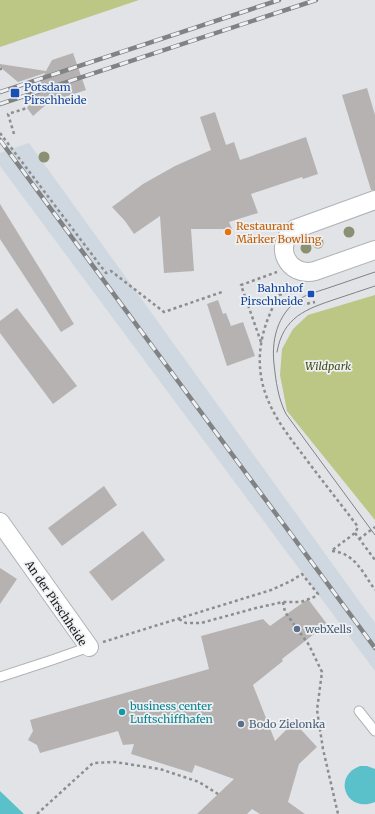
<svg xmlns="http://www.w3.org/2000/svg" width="375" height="814" font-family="Merriweather,serif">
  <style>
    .built { fill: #cfd8e0 }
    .green { fill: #bcc685 }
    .water { fill: #5ac1ca }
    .building { fill: #b6b2b2 }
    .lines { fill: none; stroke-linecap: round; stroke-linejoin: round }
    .service-casing { stroke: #b0b3b5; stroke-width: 11 }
    .minor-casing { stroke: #b0b3b5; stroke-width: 20 }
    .path { stroke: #8c8d8f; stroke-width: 2.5; stroke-dasharray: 3 3; stroke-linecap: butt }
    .service { stroke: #fff; stroke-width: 9 }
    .minor { stroke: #fff; stroke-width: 18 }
    .tram { stroke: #808284; stroke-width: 1 }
    .rail-casing { stroke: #808284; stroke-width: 4.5 }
    .rail { stroke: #eef1f3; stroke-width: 3; stroke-dasharray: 9; stroke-linecap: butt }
    .tree { fill: #8b9074 }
    .transit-dot { fill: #1a4fb4; stroke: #eef1f3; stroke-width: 1.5 }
    .food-dot { fill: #e8710a; stroke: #eef1f3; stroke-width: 1.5 }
    .service-dot { fill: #5c6f8a; stroke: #eef1f3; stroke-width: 1.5 }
    .culture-dot { fill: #0f9aa8; stroke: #eef1f3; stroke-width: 1.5 }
    .labels { text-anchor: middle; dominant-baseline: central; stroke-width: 3.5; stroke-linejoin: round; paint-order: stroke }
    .transit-label { font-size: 11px; fill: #164399; stroke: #eef1f3; text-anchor: start }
    .food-label { font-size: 11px; fill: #c56008; stroke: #eef1f3; text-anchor: start }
    .park-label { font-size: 11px; font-style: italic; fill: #454c17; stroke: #eef1f3 }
    .street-label { font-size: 11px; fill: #151617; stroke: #eef1f3 }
    .service-label { font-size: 11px; fill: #4e5e75; stroke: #eef1f3; text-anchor: start }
    .culture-label { font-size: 11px; fill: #0d838f; stroke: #eef1f3; text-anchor: start }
  </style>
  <rect width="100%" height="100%" fill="#e1e3e6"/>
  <!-- built -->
  <path class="built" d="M 29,143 L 375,623 L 375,671 L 0,166 L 0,153 Z"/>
  <!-- green -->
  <g class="green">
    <path d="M 0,0 L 139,0 L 0,47 Z"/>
    <path d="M 375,295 L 375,520 L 287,411 L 280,375 L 282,349 L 293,329 L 308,315 Z"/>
  </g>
  <!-- water -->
  <g class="water">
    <path d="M 360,766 L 367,766 L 375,769 L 375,802 C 347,814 331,777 360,766 Z"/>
    <path d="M 0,791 L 1,792 L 24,814 L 0,814 Z"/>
  </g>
  <!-- building -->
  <g class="building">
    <path d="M 73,53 L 86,90 L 49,102 L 33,116 L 27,108 L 45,73 L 18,82 L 0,67 L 0,64 L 46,71 L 52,60 Z"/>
    <path d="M 367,88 L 375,115 L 375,190 L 371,190 L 342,95 Z"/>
    <path d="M 215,112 L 226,145 L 234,142 L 240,160 L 306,137 L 318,174 L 303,179 L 302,177 L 251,194 L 258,213 L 229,222 L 232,229 L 191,229 L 194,271 L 164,273 L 160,216 L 134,234 L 125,221 L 112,207 L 143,184 L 175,166 L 211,150 L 200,117 Z"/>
    <path d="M 0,204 L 74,324 L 61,332 L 0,239 Z"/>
    <path d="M 218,300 L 223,314 L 226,313 L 231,326 L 243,322 L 255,356 L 227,366 L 207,304 Z"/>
    <path d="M 17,308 L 77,386 L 53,404 L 0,333 L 0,321 Z"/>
    <path d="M 104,486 L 117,505 L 62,546 L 48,528 Z"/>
    <path d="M 143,531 L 165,560 L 112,601 L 89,572 Z"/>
    <path d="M 0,568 L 17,579 L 0,604 Z"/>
    <path d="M 308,599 L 327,624 L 282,659 L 283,661 L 253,685 L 275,741 L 294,722 L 317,747 L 299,764 L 288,802 L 305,814 L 260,814 L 252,809 L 247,814 L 197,814 L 234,779 L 195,765 L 192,773 L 131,754 L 134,744 L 123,745 L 118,731 L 40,753 L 37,745 L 28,740 L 33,731 L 30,720 L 209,669 L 201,636 L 263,619 L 270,626 Z"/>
  </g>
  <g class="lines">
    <defs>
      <g id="service">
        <path d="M 0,677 L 52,660 L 89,647"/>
        <path d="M 359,711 L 375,731"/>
      </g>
      <g id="minor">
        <path d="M 375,200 L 295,229 C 272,245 288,278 315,271 L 375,250"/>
        <path d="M 0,522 L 89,647"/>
      </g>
    </defs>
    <!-- service casing -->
    <use href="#service" class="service-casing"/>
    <!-- minor casing -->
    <use href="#minor" class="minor-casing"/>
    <!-- path -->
    <g class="path">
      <path d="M 0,69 L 2,69"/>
      <path d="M 0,133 L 106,273 L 111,271 L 164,312 L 222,292"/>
      <path d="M 14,134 L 8,114 L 27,108"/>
      <path d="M 287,282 C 261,322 249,364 272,409 C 281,427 294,443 306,459 C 323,482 341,504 358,527 L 355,533 L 331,551"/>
      <path d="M 290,291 L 301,305 L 315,302"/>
      <path d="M 279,295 L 300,288"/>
      <path d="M 261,342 L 241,285 L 277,272"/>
      <path d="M 355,533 L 375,560"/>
      <path d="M 359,539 L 375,527"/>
      <path d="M 332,551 C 355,553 363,573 375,590"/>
      <path d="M 283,602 L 285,612 L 309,645 L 322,672 L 317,710 L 323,749 L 338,814"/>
      <path d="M 103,642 L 271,590 L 291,581 L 302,574 L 318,594 L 314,597 L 301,602 L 283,602 L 256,608 L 201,623 L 186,623 L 177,618"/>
      <path d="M 37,814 L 93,763 L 115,762 L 160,769 L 199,782 L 218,794"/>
    </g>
    <!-- service -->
    <use href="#service" class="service"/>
    <!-- minor -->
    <use href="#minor" class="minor"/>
    <!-- tram -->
    <g class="tram">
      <path d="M 375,272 C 360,277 346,282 331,287 C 323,290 314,292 305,296 C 279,309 271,337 274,364 C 276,382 278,398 286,414 L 375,535"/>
      <path d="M 277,352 C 283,317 306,309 336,299 C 349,295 362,290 375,286"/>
    </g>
    <defs>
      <g id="rail">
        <path d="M 0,92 L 279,0"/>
        <path d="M 0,104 L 316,0"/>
        <path d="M 0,140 L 375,648"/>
      </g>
    </defs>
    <!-- rail casing -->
    <use href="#rail" class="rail-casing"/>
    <!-- rail -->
    <use href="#rail" class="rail"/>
  </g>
  <!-- trees -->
  <g class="tree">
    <circle cx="44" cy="157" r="5.5"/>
    <circle cx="349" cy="232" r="5.5"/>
    <circle cx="318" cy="243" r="5.5"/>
    <circle cx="306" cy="248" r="5.5"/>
  </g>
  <!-- markers -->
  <g class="transit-dot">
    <rect x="10" y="88" width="10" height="10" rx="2"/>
    <rect x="307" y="290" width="8" height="8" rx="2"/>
  </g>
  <circle class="food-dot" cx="228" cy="232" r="4"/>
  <g class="service-dot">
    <circle cx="297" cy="629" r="4"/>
    <circle cx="241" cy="724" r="4"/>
  </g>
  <circle class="culture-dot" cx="122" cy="712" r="4"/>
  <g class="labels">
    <!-- transit labels -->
    <g class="transit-label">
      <text x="24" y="87">Potsdam<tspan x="24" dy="13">Pirschheide</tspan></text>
      <text x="303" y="288" text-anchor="end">Bahnhof<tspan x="303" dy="13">Pirschheide</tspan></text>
    </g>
    <!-- food labels -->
    <g class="food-label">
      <text x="236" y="226">Restaurant<tspan x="236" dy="13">Märker Bowling</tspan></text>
    </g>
    <!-- park labels -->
    <g class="park-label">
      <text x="328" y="366">Wildpark</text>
    </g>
    <!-- street labels -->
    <g class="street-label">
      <text transform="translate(56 603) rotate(56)">An der Pirschheide</text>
    </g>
    <!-- service labels -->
    <g class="service-label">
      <text x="305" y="629">webXells</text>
      <text x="249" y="724">Bodo Zielonka</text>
    </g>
    <!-- culture labels -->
    <g class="culture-label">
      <text x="130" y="706">business center<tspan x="130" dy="13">Luftschiffhafen</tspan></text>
    </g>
  </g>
</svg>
